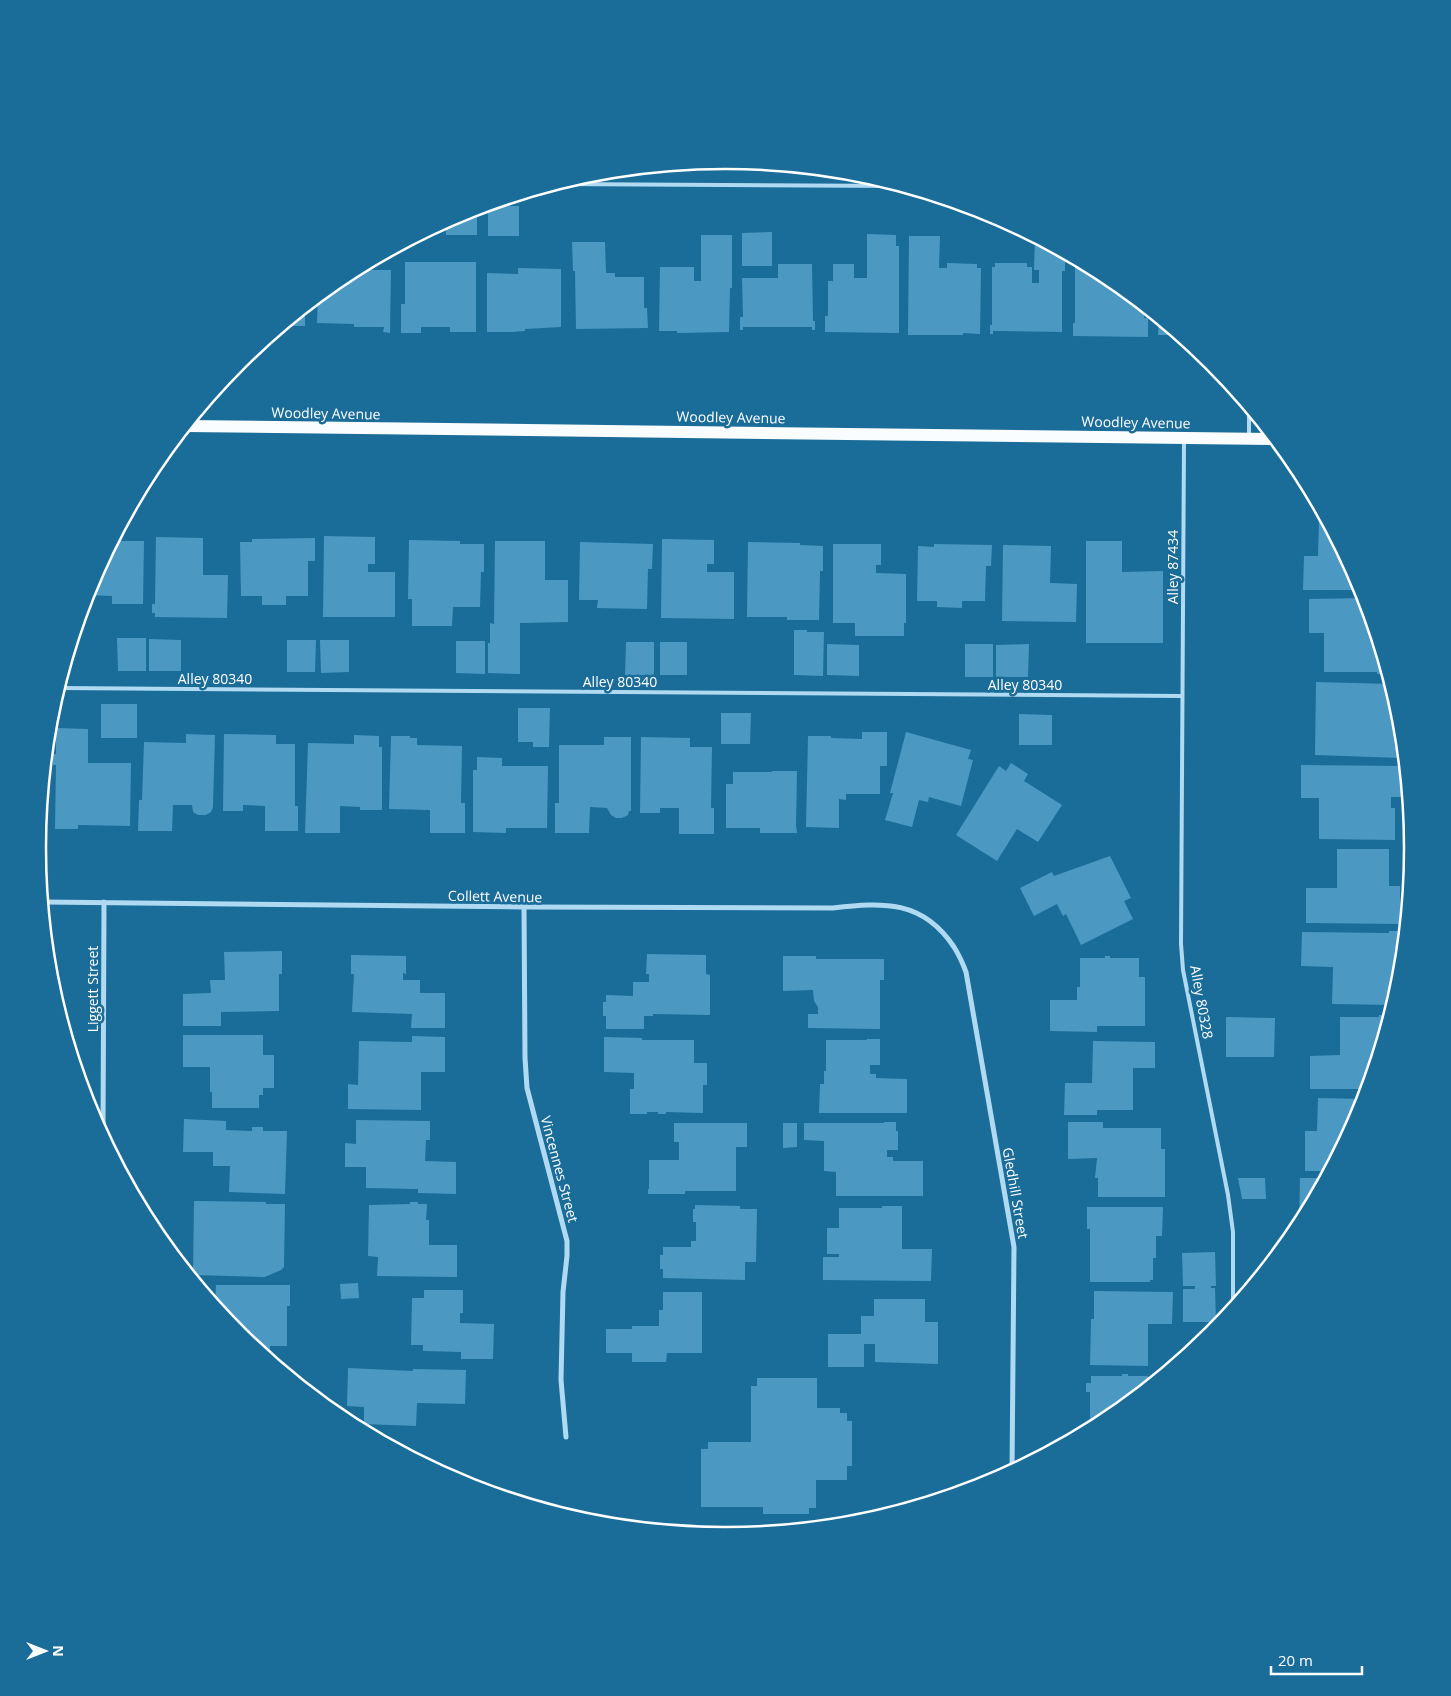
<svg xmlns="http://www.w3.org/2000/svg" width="1451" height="1696" font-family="'Open Sans',sans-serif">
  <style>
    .building { fill: #4b99c3 }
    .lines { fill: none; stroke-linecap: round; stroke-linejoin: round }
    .service { stroke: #b0daf1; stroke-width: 4 }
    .minor { stroke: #b0daf1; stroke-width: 5 }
    .primary { stroke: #fafdff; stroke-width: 12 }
    .labels { text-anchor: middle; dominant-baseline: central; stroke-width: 5; stroke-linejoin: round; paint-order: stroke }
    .street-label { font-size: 14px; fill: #fff; stroke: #1a6c99 }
    .rim { fill: none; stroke: #fff; stroke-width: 2.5 }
  </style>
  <rect width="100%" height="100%" fill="#1a6c99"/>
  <!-- building -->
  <g class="building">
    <rect x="488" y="206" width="31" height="30"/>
    <path d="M 477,208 L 477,235 L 446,235 L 446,221 L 462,212 Z"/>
    <path d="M 772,232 L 772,266 L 742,266 L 742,233 Z"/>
    <path d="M 867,234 L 896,235 L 896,246 L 899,246 L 899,333 L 825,332 L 825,316 L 828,316 L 828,281 L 833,281 L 833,264 L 854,264 L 854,278 L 867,278 Z"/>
    <path d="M 701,235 L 732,235 L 732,288 L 730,288 L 729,332 L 677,333 L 677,331 L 659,331 L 660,267 L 694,267 L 694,281 L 701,281 Z"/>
    <path d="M 909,236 L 940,236 L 939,268 L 947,268 L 947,263 L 977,264 L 977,268 L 981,268 L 980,334 L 963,333 L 963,335 L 908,335 Z"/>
    <path d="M 1035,237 L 1065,253 L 1065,271 L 1062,271 L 1062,332 L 993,331 L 993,334 L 990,334 L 990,325 L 992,325 L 992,267 L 995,267 L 995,263 L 1027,263 L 1027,267 L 1032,267 L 1032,283 L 1039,283 L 1039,270 L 1034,270 Z"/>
    <path d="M 572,242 L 605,242 L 606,273 L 615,273 L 615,277 L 644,277 L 644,308 L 647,308 L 648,328 L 576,329 L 575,271 L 573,271 Z"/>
    <path d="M 1075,258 L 1105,275 L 1105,281 L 1114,281 L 1114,285 L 1119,285 L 1144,306 L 1144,318 L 1148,318 L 1148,337 L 1073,336 L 1073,323 L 1075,323 Z"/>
    <path d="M 405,262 L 476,262 L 476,332 L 450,332 L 450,327 L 421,327 L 421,333 L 401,333 L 401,304 L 405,304 Z"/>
    <path d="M 778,264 L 812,264 L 813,321 L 815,321 L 815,330 L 812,330 L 812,327 L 743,327 L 743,330 L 740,330 L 740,317 L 743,317 L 742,278 L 778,278 Z"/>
    <path d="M 360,267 L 360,270 L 391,270 L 390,333 L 383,332 L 384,327 L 354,327 L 354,324 L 317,323 L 318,297 L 344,276 Z"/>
    <path d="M 518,268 L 561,269 L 561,327 L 525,329 L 525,331 L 512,332 L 487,332 L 487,273 L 518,274 Z"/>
    <path d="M 305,307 L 305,326 L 283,326 Z"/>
    <path d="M 1159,318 L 1180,335 L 1182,337 L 1177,337 L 1177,335 L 1158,335 Z"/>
    <path d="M 1319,517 L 1325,517 L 1363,590 L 1303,590 L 1304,556 L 1318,556 Z"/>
    <path d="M 324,536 L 375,537 L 375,564 L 368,564 L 368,572 L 395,572 L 395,617 L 323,617 Z"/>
    <path d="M 156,537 L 203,538 L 203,575 L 228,575 L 227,618 L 155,617 L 155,613 L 152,613 L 152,604 L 155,604 Z"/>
    <path d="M 315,538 L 315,561 L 308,561 L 308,596 L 286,596 L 286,605 L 262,605 L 262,596 L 241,596 L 240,542 L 252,542 L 252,539 Z"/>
    <path d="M 662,539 L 714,540 L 714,564 L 707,564 L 707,572 L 734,572 L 734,619 L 661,618 Z"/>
    <path d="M 409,540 L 460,541 L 460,544 L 484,544 L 484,572 L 481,572 L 480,607 L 453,607 L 452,626 L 412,626 L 412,599 L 408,599 Z"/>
    <path d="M 113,541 L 144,541 L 143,604 L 112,604 L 112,596 L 87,595 L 90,584 Z"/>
    <path d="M 495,541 L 545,541 L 545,580 L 568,580 L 568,622 L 520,623 L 520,674 L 488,673 L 488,643 L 490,643 L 490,623 L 494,624 Z"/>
    <path d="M 1086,541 L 1122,541 L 1122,572 L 1163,571 L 1163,643 L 1086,643 Z"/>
    <path d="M 580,542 L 653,544 L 652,569 L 648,569 L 647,609 L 597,608 L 598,600 L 579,600 Z"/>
    <path d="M 748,542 L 800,543 L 800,545 L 823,546 L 823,571 L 820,571 L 819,620 L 787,620 L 787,617 L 747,617 Z"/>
    <path d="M 833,544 L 881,544 L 881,565 L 876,565 L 876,573 L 906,574 L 906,623 L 904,623 L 904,636 L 855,636 L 855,623 L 833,623 Z"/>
    <path d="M 934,544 L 992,545 L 991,566 L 986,566 L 985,601 L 962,601 L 962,608 L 937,607 L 937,601 L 917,601 L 918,546 L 934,547 Z"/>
    <path d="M 1003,545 L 1051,546 L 1050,583 L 1077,584 L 1076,622 L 1002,621 Z"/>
    <path d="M 1365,598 L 1388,674 L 1377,674 L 1377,672 L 1324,672 L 1324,633 L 1309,633 L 1309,599 Z"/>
    <path d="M 794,630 L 807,630 L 807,632 L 824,632 L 823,676 L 794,675 Z"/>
    <path d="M 117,638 L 146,638 L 146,671 L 118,671 Z"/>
    <path d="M 149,639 L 181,640 L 181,671 L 149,671 Z"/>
    <path d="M 287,640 L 316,640 L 315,672 L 287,672 Z"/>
    <path d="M 320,640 L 349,640 L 349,672 L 321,673 Z"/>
    <path d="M 456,641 L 485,641 L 485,674 L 456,673 Z"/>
    <path d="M 626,642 L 654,642 L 654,675 L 625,675 Z"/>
    <rect x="660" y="642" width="27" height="33"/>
    <path d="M 827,644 L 859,645 L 859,676 L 827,675 Z"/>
    <rect x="965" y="644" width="28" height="33"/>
    <path d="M 1029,644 L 1028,677 L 996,677 L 996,645 Z"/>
    <path d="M 1316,682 L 1391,684 L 1397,702 L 1396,710 L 1399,710 L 1400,714 L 1401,758 L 1315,755 Z"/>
    <rect x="101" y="704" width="36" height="34"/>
    <path d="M 518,708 L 550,708 L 549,747 L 533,747 L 533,742 L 518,742 Z"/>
    <path d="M 721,713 L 751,713 L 750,744 L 721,744 Z"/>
    <path d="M 1019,714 L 1052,715 L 1052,745 L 1019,745 Z"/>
    <path d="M 56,728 L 88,729 L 88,763 L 131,763 L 130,826 L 78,825 L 78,829 L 55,829 L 56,765 L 53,765 L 53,754 L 56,754 Z"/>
    <path d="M 862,732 L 887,732 L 887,766 L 880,766 L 880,794 L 846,794 L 846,800 L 839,799 L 839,828 L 806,827 L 808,736 L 831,736 L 831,738 L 862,739 Z"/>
    <path d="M 906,732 L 971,750 L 968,759 L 973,760 L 961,806 L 929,797 L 928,802 L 919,800 L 912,827 L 885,820 L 893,793 L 890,793 Z"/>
    <path d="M 186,734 L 215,735 L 213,807 L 211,812 L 206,815 L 198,815 L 193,812 L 192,805 L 173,805 L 172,831 L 138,831 L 139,800 L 142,800 L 144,742 L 186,743 Z"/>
    <path d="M 224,734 L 276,735 L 276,744 L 295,744 L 295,806 L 298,806 L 298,831 L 265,831 L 265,806 L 243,805 L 243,811 L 223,811 Z"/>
    <path d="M 354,735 L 379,736 L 379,747 L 382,747 L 382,810 L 360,810 L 360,807 L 340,806 L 340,833 L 305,833 L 308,743 L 354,744 Z"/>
    <path d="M 391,736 L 410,736 L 410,738 L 417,738 L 417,745 L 462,746 L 461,803 L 465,803 L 465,833 L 430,833 L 430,810 L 389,809 Z"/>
    <path d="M 604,737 L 631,737 L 631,811 L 629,811 L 628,815 L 622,818 L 616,818 L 611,815 L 607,808 L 590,807 L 589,833 L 555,833 L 555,803 L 559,803 L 559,745 L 604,745 Z"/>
    <path d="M 641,737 L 690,738 L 690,747 L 712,747 L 711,808 L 714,808 L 714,834 L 679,834 L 679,808 L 660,808 L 660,813 L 640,813 Z"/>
    <path d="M 477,757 L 502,758 L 502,766 L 548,766 L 547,828 L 506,828 L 506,833 L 473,832 L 473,770 L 477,770 Z"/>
    <path d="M 1011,763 L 1028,774 L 1024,781 L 1062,805 L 1038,842 L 1017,829 L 997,861 L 956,835 L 999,766 L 1006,771 Z"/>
    <path d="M 1301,765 L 1401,766 L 1401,797 L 1391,797 L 1391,808 L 1395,808 L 1395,840 L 1319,839 L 1319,798 L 1301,798 Z"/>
    <path d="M 772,771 L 797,771 L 796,825 L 797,833 L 760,833 L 760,828 L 726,828 L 726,784 L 733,784 L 733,772 L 772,772 Z"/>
    <path d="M 43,793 L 44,793 L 44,800 L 47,800 L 47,829 L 39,831 Z"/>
    <path d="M 1337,849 L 1389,849 L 1389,886 L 1400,886 L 1400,924 L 1306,923 L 1306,888 L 1337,888 Z"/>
    <path d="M 1110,856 L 1131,898 L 1124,901 L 1133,919 L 1081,945 L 1066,914 L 1063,916 L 1057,904 L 1034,916 L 1020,888 L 1052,872 L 1054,876 Z"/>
    <path d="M 1389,931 L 1401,931 L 1400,983 L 1398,989 L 1397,989 L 1393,1005 L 1332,1004 L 1333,967 L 1301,966 L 1302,932 L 1389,933 Z"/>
    <path d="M 282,951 L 282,974 L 279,974 L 279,1011 L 221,1012 L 221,1026 L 183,1026 L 183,994 L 211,993 L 210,980 L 225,980 L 224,952 Z"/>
    <path d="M 647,954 L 706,955 L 706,974 L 710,975 L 710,1015 L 653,1014 L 653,1016 L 644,1016 L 644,1029 L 606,1029 L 606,1016 L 603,1016 L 603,1002 L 606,1002 L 606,995 L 633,996 L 633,982 L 649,982 L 649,974 L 646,974 Z"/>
    <path d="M 351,955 L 406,956 L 406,974 L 403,973 L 403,980 L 420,980 L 420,993 L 445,993 L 445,1028 L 411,1028 L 412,1014 L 352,1012 L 354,974 L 351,974 Z"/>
    <path d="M 783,956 L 816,956 L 816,959 L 884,959 L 884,980 L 880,980 L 880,1029 L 808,1028 L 808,1014 L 818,1014 L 818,1007 L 814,1001 L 813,990 L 783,991 Z"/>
    <path d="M 1105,956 L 1110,956 L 1110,958 L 1139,958 L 1139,977 L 1145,977 L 1145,1026 L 1097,1026 L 1097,1032 L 1050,1031 L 1050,1000 L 1077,1000 L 1077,987 L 1080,987 L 1080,958 L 1105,958 Z"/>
    <path d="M 1379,1015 L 1390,1015 L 1368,1089 L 1310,1089 L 1310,1056 L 1340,1055 L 1340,1017 L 1379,1017 Z"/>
    <path d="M 1226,1017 L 1275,1018 L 1274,1057 L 1226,1057 Z"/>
    <path d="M 183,1035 L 263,1035 L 263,1055 L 274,1055 L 274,1088 L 263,1088 L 263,1095 L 259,1095 L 259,1108 L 212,1108 L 212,1092 L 210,1092 L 210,1067 L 183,1067 Z"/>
    <path d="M 412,1036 L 445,1037 L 445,1072 L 421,1072 L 421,1110 L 348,1109 L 348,1084 L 358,1085 L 359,1041 L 412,1042 Z"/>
    <path d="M 604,1037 L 642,1038 L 642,1040 L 694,1040 L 694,1063 L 707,1063 L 707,1085 L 703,1085 L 703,1113 L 666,1112 L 666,1114 L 658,1114 L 658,1112 L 647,1112 L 647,1114 L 630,1114 L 630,1089 L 634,1089 L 634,1073 L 604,1072 Z"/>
    <path d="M 867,1039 L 880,1039 L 880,1065 L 870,1065 L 870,1074 L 876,1074 L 876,1078 L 907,1079 L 907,1113 L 819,1113 L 820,1084 L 824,1084 L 824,1071 L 826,1071 L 826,1040 L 867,1040 Z"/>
    <path d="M 1093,1041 L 1155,1042 L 1155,1068 L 1133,1068 L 1133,1110 L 1097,1110 L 1097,1115 L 1064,1115 L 1065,1083 L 1092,1083 Z"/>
    <path d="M 1318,1098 L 1365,1099 L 1361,1112 L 1329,1171 L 1305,1171 L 1305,1131 L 1317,1131 Z"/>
    <path d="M 184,1119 L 226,1121 L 226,1130 L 252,1131 L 252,1127 L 263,1127 L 263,1131 L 287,1131 L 285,1194 L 229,1192 L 230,1166 L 213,1166 L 213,1152 L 183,1152 Z"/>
    <path d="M 356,1120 L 430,1121 L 430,1140 L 426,1140 L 425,1161 L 456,1162 L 456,1194 L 418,1193 L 418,1189 L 366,1188 L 366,1167 L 345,1167 L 345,1143 L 356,1144 Z"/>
    <path d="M 884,1122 L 896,1122 L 896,1131 L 898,1131 L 898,1150 L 887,1150 L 887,1157 L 893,1157 L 893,1161 L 923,1161 L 923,1196 L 836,1196 L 836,1172 L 824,1171 L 824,1141 L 804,1140 L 804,1123 L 884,1123 Z"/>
    <path d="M 1068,1122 L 1103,1122 L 1103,1128 L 1161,1128 L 1161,1149 L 1165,1149 L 1165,1197 L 1098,1197 L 1098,1178 L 1095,1178 L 1097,1158 L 1068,1159 Z"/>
    <path d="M 674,1123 L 747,1123 L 747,1147 L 736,1147 L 736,1191 L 685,1191 L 685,1194 L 648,1194 L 648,1189 L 649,1189 L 649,1160 L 679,1160 L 679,1142 L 674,1142 Z"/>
    <path d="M 783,1123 L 797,1123 L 797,1147 L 783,1148 Z"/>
    <path d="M 1238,1178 L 1265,1178 L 1266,1199 L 1242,1199 Z"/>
    <path d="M 1300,1178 L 1322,1178 L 1323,1183 L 1299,1227 Z"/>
    <path d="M 194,1201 L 266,1202 L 266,1204 L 285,1204 L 284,1267 L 281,1270 L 265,1277 L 193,1275 Z"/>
    <path d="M 410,1202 L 418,1202 L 418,1204 L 427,1204 L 426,1220 L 429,1220 L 429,1245 L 457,1245 L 457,1277 L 377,1276 L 378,1257 L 368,1256 L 369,1205 L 410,1204 Z"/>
    <path d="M 695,1205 L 740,1206 L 740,1209 L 757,1209 L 756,1262 L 745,1262 L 745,1280 L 663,1278 L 663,1269 L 660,1269 L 660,1255 L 663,1255 L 663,1247 L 691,1247 L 691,1241 L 696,1241 L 696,1222 L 693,1222 L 693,1209 L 695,1209 Z"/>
    <path d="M 882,1206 L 902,1206 L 902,1249 L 932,1249 L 931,1281 L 823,1280 L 823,1257 L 839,1257 L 839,1254 L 827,1254 L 827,1228 L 839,1228 L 839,1208 L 882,1208 Z"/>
    <path d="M 1087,1207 L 1163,1207 L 1162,1236 L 1156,1236 L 1156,1258 L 1153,1258 L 1153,1280 L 1150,1280 L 1150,1282 L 1090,1282 L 1090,1229 L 1087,1229 Z"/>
    <path d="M 1215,1252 L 1216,1286 L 1211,1286 L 1211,1288 L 1215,1288 L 1216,1322 L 1183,1322 L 1183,1289 L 1195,1289 L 1195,1286 L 1183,1286 L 1182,1253 Z"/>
    <path d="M 358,1283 L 359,1298 L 341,1299 L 340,1284 Z"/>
    <path d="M 216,1285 L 290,1285 L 290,1306 L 287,1306 L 287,1346 L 270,1346 L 270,1359 L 269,1359 L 239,1334 L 215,1306 Z"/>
    <path d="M 424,1290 L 463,1290 L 463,1313 L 460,1313 L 460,1323 L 494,1324 L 493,1359 L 461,1359 L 461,1352 L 423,1351 L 423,1345 L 411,1345 L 412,1298 L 424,1298 Z"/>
    <path d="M 1094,1291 L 1173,1292 L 1172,1324 L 1148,1324 L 1148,1366 L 1090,1365 L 1091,1319 L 1094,1319 Z"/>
    <path d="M 663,1292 L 702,1292 L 702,1353 L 667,1353 L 666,1362 L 632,1362 L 632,1353 L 606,1353 L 606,1329 L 632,1329 L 632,1326 L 659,1326 L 659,1310 L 663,1310 Z"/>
    <path d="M 874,1299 L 925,1299 L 925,1322 L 938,1322 L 938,1364 L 875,1362 L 875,1344 L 864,1344 L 864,1367 L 828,1367 L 828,1334 L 861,1334 L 861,1316 L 874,1316 Z"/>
    <path d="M 348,1368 L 413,1371 L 413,1369 L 466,1370 L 465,1404 L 417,1403 L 416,1426 L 364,1424 L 364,1407 L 347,1406 Z"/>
    <path d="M 1122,1374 L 1128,1374 L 1128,1376 L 1148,1376 L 1148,1387 L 1107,1420 L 1090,1429 L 1090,1392 L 1086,1392 L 1086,1383 L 1091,1383 L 1091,1376 L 1122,1376 Z"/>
    <path d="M 757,1378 L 817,1378 L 817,1408 L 840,1408 L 840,1413 L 847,1413 L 847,1421 L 852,1421 L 852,1466 L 847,1466 L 847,1480 L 816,1480 L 816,1508 L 809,1508 L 809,1514 L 763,1514 L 763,1507 L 701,1507 L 701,1449 L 708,1449 L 708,1442 L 751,1442 L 751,1386 L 757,1386 Z"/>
  </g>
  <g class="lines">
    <!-- service -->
    <g class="service">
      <path d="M 556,184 L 900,186"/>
      <path d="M 1249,407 L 1249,436"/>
      <path d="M 1184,441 L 1181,944 L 1183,970 L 1228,1195 L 1233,1232 L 1233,1309"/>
      <path d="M 58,688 L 1182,696"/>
    </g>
    <!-- minor -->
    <g class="minor">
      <path d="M 43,902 L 524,907 L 833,908 C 883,902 923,900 954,947 C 959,955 963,964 966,972 L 1014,1247 L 1012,1471"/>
      <path d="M 524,907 L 525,1058 L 527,1088 L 567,1241 L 567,1256 L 563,1292 L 561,1380 L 566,1437"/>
      <path d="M 103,1136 L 104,902"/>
    </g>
    <!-- primary -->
    <path class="primary" d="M 186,426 L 1275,439"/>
  </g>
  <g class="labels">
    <!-- street labels -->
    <g class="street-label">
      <text transform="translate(326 413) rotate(1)">Woodley Avenue</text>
      <text transform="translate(731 417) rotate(1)">Woodley Avenue</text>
      <text transform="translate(1136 422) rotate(1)">Woodley Avenue</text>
      <text transform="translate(1172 567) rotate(-90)">Alley 87434</text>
      <text x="215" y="678">Alley 80340</text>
      <text x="620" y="681">Alley 80340</text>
      <text x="1025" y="684">Alley 80340</text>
      <text transform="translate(495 896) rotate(1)">Collett Avenue</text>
      <text transform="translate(92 989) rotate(-90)">Liggett Street</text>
      <text transform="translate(1202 1002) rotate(80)">Alley 80328</text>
      <text transform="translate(560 1169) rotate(75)">Vincennes Street</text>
      <text transform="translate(1016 1193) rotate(80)">Gledhill Street</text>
    </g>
  </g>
  <!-- crop -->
  <path d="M0 0H1451V1696H0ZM46 848a679 679 0 1 1 1358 0a679 679 0 1 1-1358 0Z" fill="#1a6c99" fill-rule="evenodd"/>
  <path class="rim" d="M46 848a679 679 0 1 1 1358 0a679 679 0 1 1-1358 0Z"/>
  <!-- north arrow -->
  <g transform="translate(45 1651) rotate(90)" stroke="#1a6c99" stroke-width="4" paint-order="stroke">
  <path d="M0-4L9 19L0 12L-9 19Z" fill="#ffffff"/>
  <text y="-8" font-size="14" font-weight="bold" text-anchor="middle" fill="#ffffff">N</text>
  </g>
  <!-- scale -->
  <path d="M1271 1666v8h91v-8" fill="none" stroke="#ffffff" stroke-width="2.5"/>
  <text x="1278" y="1666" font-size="15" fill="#ffffff" stroke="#1a6c99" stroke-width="4" paint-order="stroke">20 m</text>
</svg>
